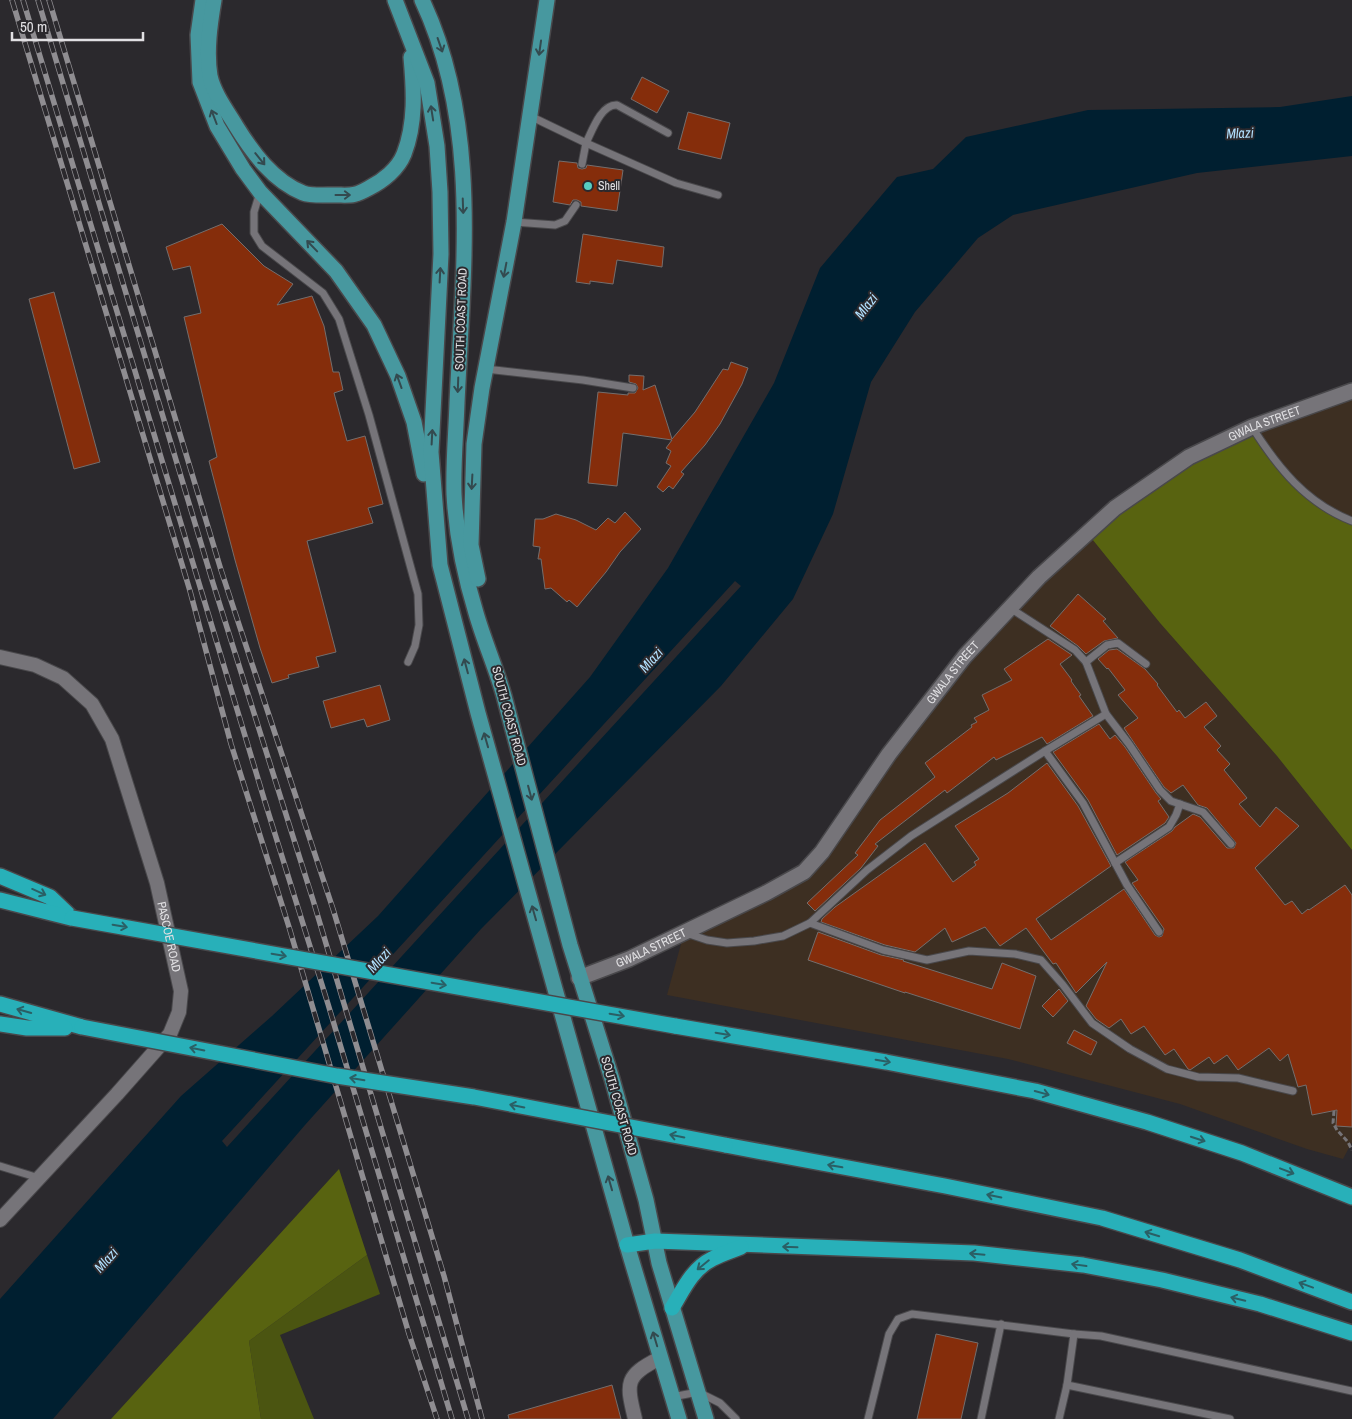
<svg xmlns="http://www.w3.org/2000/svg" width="1352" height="1419" font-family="'Archivo Narrow',sans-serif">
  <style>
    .industrial { fill: #3d2f22 }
    .green { fill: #4b5511 }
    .forest { fill: #586310 }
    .water { fill: #001f30; fill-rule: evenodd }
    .building { fill: #852d0b; stroke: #746e6d }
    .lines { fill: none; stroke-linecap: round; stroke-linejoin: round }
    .lane-casing { stroke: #49484b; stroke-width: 9 }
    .street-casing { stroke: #49484b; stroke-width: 16 }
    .secondary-casing { stroke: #49484b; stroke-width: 18 }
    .primary-casing { stroke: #49484b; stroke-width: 18 }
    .highway-casing { stroke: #49484b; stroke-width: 18 }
    .path { stroke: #767478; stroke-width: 3; stroke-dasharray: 5 2.5; stroke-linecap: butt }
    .lane { stroke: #767479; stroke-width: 7 }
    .street { stroke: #767479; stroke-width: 14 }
    .secondary { stroke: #767479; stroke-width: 15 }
    .primary { stroke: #47989f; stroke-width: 15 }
    .highway { stroke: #28b0b9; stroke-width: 15 }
    .rail-casing { stroke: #8f8d91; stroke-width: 5.5 }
    .rail { stroke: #2b292d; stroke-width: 4; stroke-dasharray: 11; stroke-linecap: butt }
    .highway-bridge-casing { stroke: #49484b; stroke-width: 18; stroke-linecap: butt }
    .highway-bridge { stroke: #28b0b9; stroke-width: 15 }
    .oneway { stroke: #334a4f }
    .oneway2 { stroke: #2a5f65 }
    .poi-dot { fill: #57cec1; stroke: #2b292d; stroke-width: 2 }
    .labels { text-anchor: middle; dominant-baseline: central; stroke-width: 4; stroke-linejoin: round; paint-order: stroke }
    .poi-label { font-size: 12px; fill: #e1e0e3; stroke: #2b292d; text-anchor: start }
    .street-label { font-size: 12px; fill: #e1e0e3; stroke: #2b292d }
    .water-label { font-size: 14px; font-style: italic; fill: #b2e1ff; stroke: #2b292d }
  </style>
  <rect width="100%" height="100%" fill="#2b292d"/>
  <!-- industrial -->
  <g class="industrial">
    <path d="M 1352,391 L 1352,522 L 1314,502 L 1251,428 Z"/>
    <path d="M 1088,534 L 1160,623 L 1277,756 L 1352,850 L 1352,1142 L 1343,1159 L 1307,1149 L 1180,1104 L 1008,1059 L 667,995 L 684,933 L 805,873 L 966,656 Z"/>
  </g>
  <!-- green -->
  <path class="green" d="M 367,1255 L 380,1294 L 280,1335 L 314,1419 L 261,1419 L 249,1341 Z"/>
  <!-- forest -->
  <g class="forest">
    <path d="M 1251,428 L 1300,491 L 1352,522 L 1352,850 L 1277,756 L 1160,623 L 1088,534 L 1116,509 Z"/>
    <path d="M 339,1169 L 367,1255 L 249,1341 L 261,1419 L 111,1419 Z"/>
  </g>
  <!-- water -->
  <path class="water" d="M 1352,96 L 1352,156 L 1197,173 L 1013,215 L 978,238 L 915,312 L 871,382 L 833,514 L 793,599 L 721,686 L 481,929 L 305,1125 L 53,1419 L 0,1419 L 0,1299 L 181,1096 L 272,1016 L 378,916 L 590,677 L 668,568 L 774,383 L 820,268 L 897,177 L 933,169 L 966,137 L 1088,110 L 1280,107 ZM 735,581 L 741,586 L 227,1147 L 222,1141 Z"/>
  <!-- building -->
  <g class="building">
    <path d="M 642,77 L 669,91 L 657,113 L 631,99 Z"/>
    <path d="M 688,112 L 730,123 L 721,159 L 678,149 Z"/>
    <path d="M 559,161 L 577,163 L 578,168 L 582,169 L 586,168 L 587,165 L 623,170 L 617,211 L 581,206 L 581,202 L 577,200 L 573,200 L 570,205 L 553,202 Z"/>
    <path d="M 222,224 L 264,266 L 293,284 L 277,305 L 312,296 L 324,326 L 333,372 L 339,372 L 343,390 L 334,393 L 347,441 L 365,436 L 383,504 L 368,508 L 373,523 L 307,541 L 336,652 L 316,657 L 319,667 L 288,675 L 289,678 L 272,683 L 260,648 L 235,560 L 209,461 L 217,457 L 184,317 L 201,313 L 190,266 L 173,270 L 166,247 Z"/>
    <path d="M 583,234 L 664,247 L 662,267 L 617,260 L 613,284 L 590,281 L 590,284 L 576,282 Z"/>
    <path d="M 54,292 L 100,462 L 74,469 L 29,299 Z"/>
    <path d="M 731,362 L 748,368 L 742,384 L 720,424 L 705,445 L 681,472 L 684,474 L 673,489 L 669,486 L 663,492 L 657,487 L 671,466 L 666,463 L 671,451 L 666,448 L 672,440 L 623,433 L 617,486 L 588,483 L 598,392 L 628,395 L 628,393 L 635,393 L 638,388 L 636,384 L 629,382 L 629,375 L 644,376 L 643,390 L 655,385 L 672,439 L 695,412 L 723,369 L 728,370 Z"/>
    <path d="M 625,512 L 641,529 L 620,552 L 606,572 L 577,607 L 569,600 L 567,602 L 551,588 L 545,589 L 541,559 L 538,559 L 540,547 L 533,546 L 535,519 L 543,519 L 556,514 L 576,520 L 596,530 L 608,518 L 615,523 Z"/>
    <path d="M 1078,594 L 1106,619 L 1103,621 L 1118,638 L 1104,641 L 1086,654 L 1078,646 L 1050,626 Z"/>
    <path d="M 1048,639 L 1072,655 L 1060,664 L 1072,680 L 1071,681 L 1081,695 L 1079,696 L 1093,716 L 1047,744 L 1042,737 L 996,760 L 994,757 L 947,793 L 945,790 L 875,844 L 878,846 L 861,868 L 815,911 L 807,903 L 858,855 L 855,853 L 880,820 L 935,777 L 925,763 L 972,727 L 971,725 L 977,722 L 974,718 L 989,710 L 982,695 L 1012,680 L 1004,669 Z"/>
    <path d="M 1117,649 L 1145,669 L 1158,684 L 1157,685 L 1177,712 L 1179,710 L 1185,718 L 1206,702 L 1217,716 L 1204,727 L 1221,746 L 1217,750 L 1230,764 L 1224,770 L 1247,798 L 1239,804 L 1260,827 L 1276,807 L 1299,826 L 1255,868 L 1285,905 L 1292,901 L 1302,914 L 1308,909 L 1309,910 L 1345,885 L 1352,895 L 1352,1127 L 1336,1126 L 1337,1110 L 1312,1115 L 1306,1085 L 1298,1087 L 1288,1054 L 1280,1061 L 1269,1048 L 1238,1070 L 1227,1055 L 1214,1064 L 1209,1057 L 1190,1070 L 1188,1069 L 1174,1049 L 1165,1055 L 1144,1026 L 1131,1034 L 1121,1019 L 1109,1028 L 1096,1019 L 1086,1006 L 1107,962 L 1076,993 L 1056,963 L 1053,964 L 1026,928 L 1000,946 L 985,927 L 952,942 L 945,928 L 915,952 L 885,945 L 821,922 L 822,919 L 835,907 L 925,843 L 953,882 L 976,865 L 974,862 L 979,859 L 955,826 L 1008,793 L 1047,763 L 1078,806 L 1111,866 L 1036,919 L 1051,940 L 1124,889 L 1155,935 L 1159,937 L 1162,936 L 1164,929 L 1132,883 L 1138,880 L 1125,862 L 1172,831 L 1175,827 L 1193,814 L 1200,817 L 1227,848 L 1234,848 L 1236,843 L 1207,808 L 1198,805 L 1183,785 L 1171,793 L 1164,787 L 1124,728 L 1138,718 L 1118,695 L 1125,690 L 1108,668 L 1107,669 L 1098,659 L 1109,650 Z"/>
    <path d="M 380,685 L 390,720 L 367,727 L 364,719 L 331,728 L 323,701 Z"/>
    <path d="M 1099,724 L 1110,739 L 1115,735 L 1125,747 L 1156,793 L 1161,799 L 1158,801 L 1169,817 L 1165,823 L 1117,855 L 1088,800 L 1053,752 Z"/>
    <path d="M 818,932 L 881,955 L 904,960 L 903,961 L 992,989 L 1002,963 L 1036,976 L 1020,1029 L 905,992 L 905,993 L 808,960 Z"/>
    <path d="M 1059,989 L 1068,1001 L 1053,1017 L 1042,1006 Z"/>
    <path d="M 1074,1030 L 1097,1042 L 1091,1055 L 1067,1043 Z"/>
    <path d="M 936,1334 L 978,1343 L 961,1419 L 917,1419 Z"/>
    <path d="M 612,1385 L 621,1419 L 509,1419 L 508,1415 Z"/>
  </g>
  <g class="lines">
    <defs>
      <g id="lane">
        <path d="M 530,116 L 586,143 L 582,164"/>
        <path d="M 668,133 L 617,105 C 601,104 592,131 586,143 L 676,183 L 718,195"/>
        <path d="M 260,192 L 254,212 L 254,233 L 262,246 L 323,293 L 339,319 L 369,415 L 418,594 L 419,625 L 415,646 L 408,662"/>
        <path d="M 514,222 L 555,225 L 565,221 L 576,205"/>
        <path d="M 486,369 L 583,380 L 633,388"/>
        <path d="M 1252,427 C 1278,468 1306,503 1352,521"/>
        <path d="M 1010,608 L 1075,650 L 1086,662 L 1106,714 L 1129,744 L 1160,790 L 1171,801 L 1203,812 L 1231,844"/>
        <path d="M 1086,662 L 1107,645 L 1118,643 L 1146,664"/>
        <path d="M 1045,751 L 1083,803 L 1127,885 L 1159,932"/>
        <path d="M 1115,863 L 1169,827 L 1176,815 L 1180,804"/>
        <path d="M 810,923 L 883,950 L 927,960 L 969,951 L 1015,954 L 1041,960 L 1063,985 L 1092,1023 L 1130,1049 L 1167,1069 L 1198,1077 L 1238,1078 L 1293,1091"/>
        <path d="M 686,933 L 707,940 L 727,943 L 754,941 L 783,936 L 810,923 L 867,870 L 911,836 L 1045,751 L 1106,714"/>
        <path d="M 0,1166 L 39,1178"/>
        <path d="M 1067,1385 L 1230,1419"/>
        <path d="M 672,1397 L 698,1392 L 720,1403 L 736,1419"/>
        <path d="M 868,1419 L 889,1334 L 898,1319 L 912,1314 L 1074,1334"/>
        <path d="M 981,1419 L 1001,1324"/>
        <path d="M 1059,1419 L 1067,1385 L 1074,1334 L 1101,1336 L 1352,1391"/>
      </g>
      <g id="street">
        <path id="s1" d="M 0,657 L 35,665 L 63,678 L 92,704 L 112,739 L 157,883 L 181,991 L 179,1012 L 170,1034 L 117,1094 L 0,1220"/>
        <path d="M 635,1419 C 626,1382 625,1376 660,1358"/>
      </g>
      <g id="secondary">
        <path id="s2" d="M 579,978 L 629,959 L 766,893 L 804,872 L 822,852 L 889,754 L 965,656 L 1039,577 L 1115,508 L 1189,457 L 1252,427 L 1352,391"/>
      </g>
      <g id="primary">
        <path d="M 203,0 L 198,35 L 200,82 L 217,126 L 243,169 L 260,192 L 336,271 L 374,325 L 398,376 L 414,422 L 424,474"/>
        <path d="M 214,0 C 210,24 206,51 210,76 C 214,94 227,111 236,126 C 252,152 273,181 303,193 C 311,196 324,195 333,195 C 351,195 353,197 369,188 C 383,181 398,169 404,154 C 416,123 414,90 411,57"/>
        <path d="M 395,0 L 427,83 L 437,146 L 440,192 L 441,254 L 431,452 L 440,565 L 478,713 L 555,989 L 627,1245 L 679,1419"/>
        <path d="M 422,0 C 481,125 463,269 457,403 C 456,433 453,464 454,494 C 456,532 465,577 476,613 C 484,641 496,668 504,696 L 570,945 L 612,1079 L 646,1200 L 659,1263 L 706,1419"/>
        <path d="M 478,579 L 471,545 L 474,444 L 482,388 L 514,222 L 547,0"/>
      </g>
      <g id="highway">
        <path d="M 0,876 L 50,897 L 72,918"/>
        <path d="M 0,900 L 71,918"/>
        <path d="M 0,1004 L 82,1027"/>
        <path d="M 0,1024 L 27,1028 L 65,1028"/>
        <path d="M 675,1026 L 886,1062 L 1035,1091 L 1147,1122 L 1242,1153 L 1352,1197"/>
        <path d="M 725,1145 L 945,1186 L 1102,1218 L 1240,1260 L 1352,1302"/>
        <path d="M 627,1245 L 655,1241 L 974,1253 L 1083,1265 L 1162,1280 L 1260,1304 L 1352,1333"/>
        <path d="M 672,1308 C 683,1290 692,1269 712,1259 C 721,1254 731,1251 741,1247"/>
      </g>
    </defs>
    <!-- lane casing -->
    <use href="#lane" class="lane-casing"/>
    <!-- street casing -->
    <use href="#street" class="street-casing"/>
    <!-- secondary casing -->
    <use href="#secondary" class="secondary-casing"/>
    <!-- primary casing -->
    <use href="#primary" class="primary-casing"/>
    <!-- highway casing -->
    <use href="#highway" class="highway-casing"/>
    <!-- path -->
    <path class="path" d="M 1334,1111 L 1333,1123 L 1337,1130 L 1348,1142 L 1352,1150"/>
    <!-- lane -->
    <use href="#lane" class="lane"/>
    <!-- street -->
    <use href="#street" class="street"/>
    <!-- secondary -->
    <use href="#secondary" class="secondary"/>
    <!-- primary -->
    <use href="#primary" class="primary"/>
    <!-- highway -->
    <use href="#highway" class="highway"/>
    <defs>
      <g id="rail">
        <path d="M 12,0 L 190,591 L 231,744 L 289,927 L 409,1334 L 437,1419"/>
        <path d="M 23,0 L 265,802 L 328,1004 L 452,1419"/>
        <path d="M 38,0 L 212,580 L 313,900 L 468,1419"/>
        <path d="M 49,0 L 221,570 L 333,909 L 444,1276 L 482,1419"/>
      </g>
    </defs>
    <!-- rail casing -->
    <use href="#rail" class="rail-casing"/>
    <!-- rail -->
    <use href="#rail" class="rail"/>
    <defs>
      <g id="highway-bridge">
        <path d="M 72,918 L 675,1026"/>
        <path d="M 82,1027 L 337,1076 L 474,1097 L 725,1145"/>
      </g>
    </defs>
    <!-- highway-bridge casing -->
    <use href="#highway-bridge" class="highway-bridge-casing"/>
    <!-- highway-bridge -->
    <use href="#highway-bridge" class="highway-bridge"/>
  </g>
  <!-- one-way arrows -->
  <defs><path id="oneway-shaft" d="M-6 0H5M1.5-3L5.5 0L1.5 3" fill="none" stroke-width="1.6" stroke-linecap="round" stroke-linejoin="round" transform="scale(1.25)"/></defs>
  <g class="oneway">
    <use href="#oneway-shaft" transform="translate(440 45) rotate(71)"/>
    <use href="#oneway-shaft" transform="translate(540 48) rotate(98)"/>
    <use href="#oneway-shaft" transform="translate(432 113) rotate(-99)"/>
    <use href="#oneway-shaft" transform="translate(214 117) rotate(-111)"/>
    <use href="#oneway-shaft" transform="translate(260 159) rotate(51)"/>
    <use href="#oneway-shaft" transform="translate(343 195)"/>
    <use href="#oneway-shaft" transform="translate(463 206) rotate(88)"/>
    <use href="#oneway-shaft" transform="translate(312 246) rotate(-134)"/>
    <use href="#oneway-shaft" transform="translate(505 270) rotate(101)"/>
    <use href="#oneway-shaft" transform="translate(440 275) rotate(-87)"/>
    <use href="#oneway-shaft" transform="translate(399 381) rotate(-110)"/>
    <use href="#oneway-shaft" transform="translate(458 385) rotate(92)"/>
    <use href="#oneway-shaft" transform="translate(432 437) rotate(-87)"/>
    <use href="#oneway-shaft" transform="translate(472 482) rotate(93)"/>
    <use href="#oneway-shaft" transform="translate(466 666) rotate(-105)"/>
    <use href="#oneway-shaft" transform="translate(486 740) rotate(-106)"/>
    <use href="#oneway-shaft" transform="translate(530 793) rotate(75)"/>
    <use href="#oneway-shaft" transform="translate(534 913) rotate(-106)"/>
    <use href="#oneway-shaft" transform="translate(610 1183) rotate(-106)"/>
    <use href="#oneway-shaft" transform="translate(655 1339) rotate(-107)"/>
  </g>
  <g class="oneway2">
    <use href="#oneway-shaft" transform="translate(39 892) rotate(24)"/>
    <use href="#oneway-shaft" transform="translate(120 926) rotate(10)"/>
    <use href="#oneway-shaft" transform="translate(279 955) rotate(10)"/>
    <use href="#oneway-shaft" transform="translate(439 984) rotate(10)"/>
    <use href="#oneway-shaft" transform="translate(24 1011) rotate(-164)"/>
    <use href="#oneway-shaft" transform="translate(617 1015) rotate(10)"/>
    <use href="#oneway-shaft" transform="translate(723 1034) rotate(10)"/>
    <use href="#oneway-shaft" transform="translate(197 1049) rotate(-169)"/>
    <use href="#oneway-shaft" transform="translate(883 1061) rotate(10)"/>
    <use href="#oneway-shaft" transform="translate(357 1079) rotate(-171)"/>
    <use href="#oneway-shaft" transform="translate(1042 1093) rotate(15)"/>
    <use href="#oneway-shaft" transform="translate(517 1106) rotate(-169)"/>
    <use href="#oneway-shaft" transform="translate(677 1136) rotate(-169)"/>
    <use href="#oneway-shaft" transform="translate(1198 1139) rotate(18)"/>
    <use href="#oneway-shaft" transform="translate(835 1166) rotate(-170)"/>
    <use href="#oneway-shaft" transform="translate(1287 1171) rotate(21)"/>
    <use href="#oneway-shaft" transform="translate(994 1196) rotate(-168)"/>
    <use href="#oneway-shaft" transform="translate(1152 1234) rotate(-163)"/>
    <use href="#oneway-shaft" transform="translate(790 1247) rotate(-178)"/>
    <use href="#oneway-shaft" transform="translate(977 1254) rotate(-175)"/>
    <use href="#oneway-shaft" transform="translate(703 1265) rotate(141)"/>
    <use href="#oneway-shaft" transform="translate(1079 1265) rotate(-172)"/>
    <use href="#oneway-shaft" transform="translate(1306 1285) rotate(-160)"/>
    <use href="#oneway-shaft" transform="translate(1238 1299) rotate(-166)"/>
  </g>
  <!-- markers -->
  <circle class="poi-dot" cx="588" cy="186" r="5"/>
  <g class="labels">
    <!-- poi labels -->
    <g class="poi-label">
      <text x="598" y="186">Shell</text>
    </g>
    <!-- street labels -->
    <g class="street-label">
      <text transform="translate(461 319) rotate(-88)">SOUTH COAST ROAD</text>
      <text stroke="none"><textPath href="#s2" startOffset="902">GWALA STREET</textPath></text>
      <text stroke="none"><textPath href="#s2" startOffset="498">GWALA STREET</textPath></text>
      <text transform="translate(509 716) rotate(75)">SOUTH COAST ROAD</text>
      <text stroke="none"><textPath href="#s1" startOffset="352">PASCOE ROAD</textPath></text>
      <text stroke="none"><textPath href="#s2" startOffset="78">GWALA STREET</textPath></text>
      <text transform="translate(619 1106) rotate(74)">SOUTH COAST ROAD</text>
    </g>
    <!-- water labels -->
    <g class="water-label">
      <text transform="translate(1240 133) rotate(-2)">Mlazi</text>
      <text transform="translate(866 306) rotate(-52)">Mlazi</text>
      <text transform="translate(651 660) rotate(-48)">Mlazi</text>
      <text transform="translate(379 960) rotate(-48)">Mlazi</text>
      <text transform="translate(106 1260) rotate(-48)">Mlazi</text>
    </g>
  </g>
  <!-- scale -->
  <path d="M12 32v8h131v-8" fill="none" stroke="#e1e0e3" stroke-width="2.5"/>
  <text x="20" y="32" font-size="15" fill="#e1e0e3" stroke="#2b292d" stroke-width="4" paint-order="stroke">50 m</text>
</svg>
